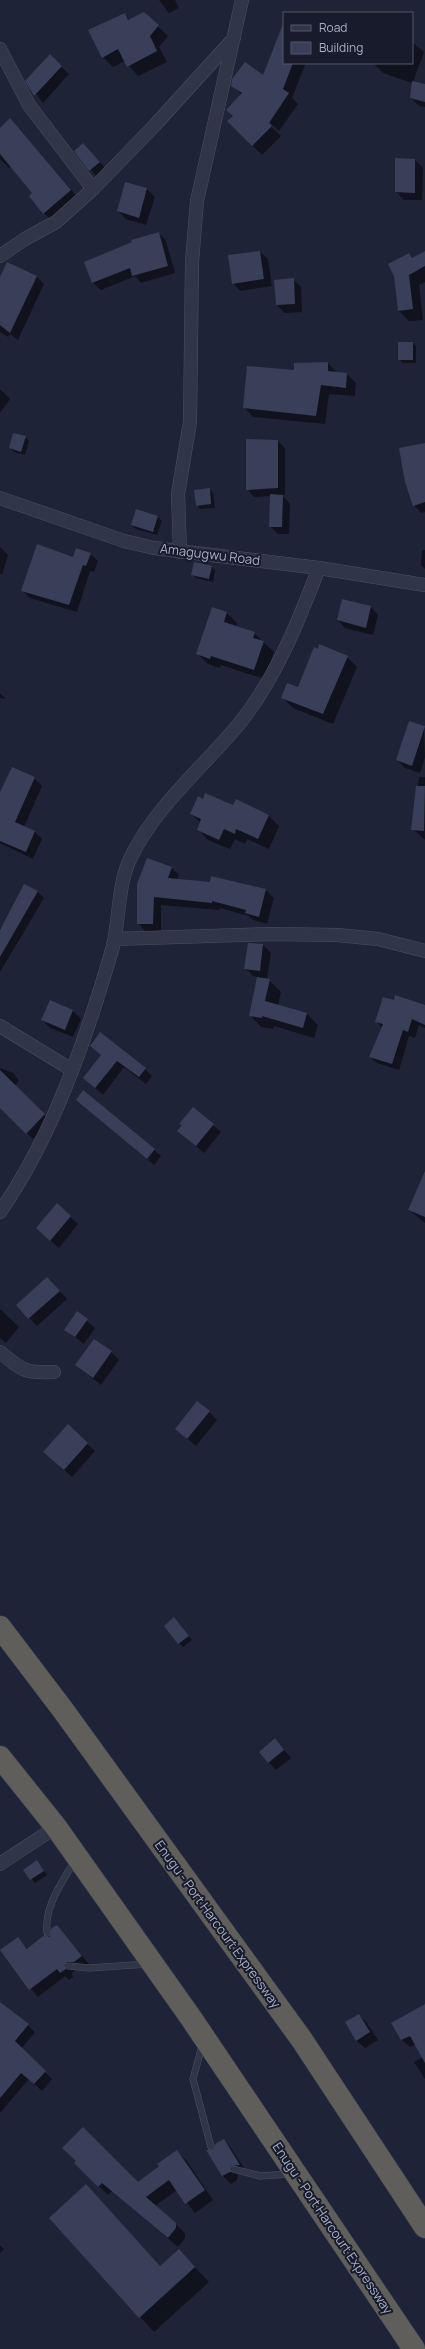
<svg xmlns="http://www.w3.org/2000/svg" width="425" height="2349" font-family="Manrope,sans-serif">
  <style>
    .shadow { fill: #0007 }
    .building { fill: #393f58 }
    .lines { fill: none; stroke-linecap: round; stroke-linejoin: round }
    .service-casing { stroke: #4c5063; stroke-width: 7 }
    .minor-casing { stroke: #4c5063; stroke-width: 14 }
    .trunk-casing { stroke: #393d4f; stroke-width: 23 }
    .service { stroke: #313548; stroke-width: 6 }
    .minor { stroke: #313548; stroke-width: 13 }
    .trunk { stroke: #5f5e5a; stroke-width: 22 }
    .labels { text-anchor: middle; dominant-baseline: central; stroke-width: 4; stroke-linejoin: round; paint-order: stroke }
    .street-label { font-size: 13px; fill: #abafc5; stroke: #171b2c }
  </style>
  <rect width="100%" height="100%" fill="#1e2337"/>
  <!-- shadow -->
  <g class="shadow">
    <path d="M 159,0 L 175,0 L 179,8 L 169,13 Z"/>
    <path d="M 144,13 L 168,36 L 159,47 L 167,62 L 138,76 L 125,61 L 113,67 L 103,57 L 124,14 L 130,20 Z"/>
    <path d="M 412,42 L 424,52 L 413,82 L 425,85 L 425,107 L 419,106 L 411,98 L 415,84 L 383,73 L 375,65 L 376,63 L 412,63 Z"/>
    <path d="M 275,47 L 284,51 L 284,63 L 304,63 L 305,65 L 292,98 L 298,104 L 279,131 L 266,119 L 264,120 L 281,136 L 262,155 L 229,121 L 234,116 L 242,95 L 232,85 L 264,76 Z"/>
    <path d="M 50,56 L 69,74 L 43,103 L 27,81 Z"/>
    <path d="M 0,129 L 19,129 L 80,200 L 53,222 L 44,213 L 34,193 L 11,166 L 9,168 L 0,159 Z"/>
    <path d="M 75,151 L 91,152 L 107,170 L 98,178 Z"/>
    <path d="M 415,160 L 423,168 L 422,200 L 404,200 L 396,192 Z"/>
    <path d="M 126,183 L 147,189 L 155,197 L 146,225 L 126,219 L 118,211 Z"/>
    <path d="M 159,233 L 166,241 L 175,273 L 141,283 L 135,276 L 101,290 L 93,283 L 85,263 Z"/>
    <path d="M 260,252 L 268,259 L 272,286 L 240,291 L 233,283 Z"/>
    <path d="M 425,252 L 425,282 L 419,285 L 423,320 L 409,321 L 399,311 L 409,254 L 413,258 Z"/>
    <path d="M 37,277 L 44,284 L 18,340 L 10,334 L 8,337 L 0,332 L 0,279 Z"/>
    <path d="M 293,279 L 301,287 L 302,312 L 285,313 L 277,305 Z"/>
    <path d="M 412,343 L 416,346 L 416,363 L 403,363 L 399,359 Z"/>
    <path d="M 328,363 L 337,373 L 347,374 L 356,383 L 355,396 L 329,394 L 325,424 L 253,417 L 244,407 L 295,371 Z"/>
    <path d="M 0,389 L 10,399 L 0,413 Z"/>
    <path d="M 25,437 L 29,441 L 25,455 L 14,452 L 10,448 Z"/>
    <path d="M 278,441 L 285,448 L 285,495 L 282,495 L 290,504 L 289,534 L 278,534 L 270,526 L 271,496 L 254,497 L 247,489 Z"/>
    <path d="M 425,444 L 425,512 L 421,513 L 414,505 Z"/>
    <path d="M 210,489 L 213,493 L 215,508 L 200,509 L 197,506 Z"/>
    <path d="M 137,511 L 158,517 L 162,521 L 157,535 L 136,529 L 132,525 Z"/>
    <path d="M 0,547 L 8,555 L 2,575 L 0,574 Z"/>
    <path d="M 422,550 L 425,550 L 425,569 L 421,565 Z"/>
    <path d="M 90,554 L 98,561 L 94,572 L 90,571 L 77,612 L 30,598 L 23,591 L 74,558 Z"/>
    <path d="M 212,567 L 215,571 L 213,582 L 196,578 L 192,574 Z"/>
    <path d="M 371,607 L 378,615 L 373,635 L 345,628 L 338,620 Z"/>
    <path d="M 213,609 L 227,613 L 237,623 L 236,627 L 254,633 L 274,652 L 265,679 L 221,665 L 220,668 L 208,664 L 198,654 Z"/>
    <path d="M 347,657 L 357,667 L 333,724 L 293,708 L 283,698 Z"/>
    <path d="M 0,693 L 6,699 L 0,698 Z"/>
    <path d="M 424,727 L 425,757 L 420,773 L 405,768 L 397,760 Z"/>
    <path d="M 12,768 L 34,778 L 42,786 L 24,827 L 35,832 L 42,839 L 33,859 L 0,843 L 0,795 Z"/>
    <path d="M 419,777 L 425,777 L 425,840 L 413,829 Z"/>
    <path d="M 203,800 L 268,815 L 279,826 L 269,849 L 247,839 L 245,844 L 235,839 L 230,849 L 208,840 L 198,829 L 201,823 L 191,814 Z"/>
    <path d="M 171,867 L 179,875 L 177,880 L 211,883 L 212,877 L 266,890 L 274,898 L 267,924 L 253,920 L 249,916 L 220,908 L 219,910 L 161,905 L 161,931 L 145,931 L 138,923 Z"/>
    <path d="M 25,885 L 38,892 L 44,898 L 0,972 L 0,928 L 2,929 Z"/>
    <path d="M 263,945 L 271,953 L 267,978 L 263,979 L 269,980 L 281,992 L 278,1005 L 307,1014 L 318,1025 L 314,1038 L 274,1026 L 273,1029 L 261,1027 L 250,1015 L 258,977 L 253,976 L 245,968 Z"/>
    <path d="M 51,1001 L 73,1011 L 81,1019 L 73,1037 L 50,1028 L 42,1020 Z"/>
    <path d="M 394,1001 L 425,1006 L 425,1028 L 419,1025 L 415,1038 L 409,1036 L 399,1070 L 377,1063 L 370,1057 L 382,1028 L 376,1021 Z"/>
    <path d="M 91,1046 L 145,1069 L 152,1076 L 146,1084 L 124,1067 L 103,1095 L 84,1078 L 102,1056 Z"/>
    <path d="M 0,1068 L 13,1073 L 19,1080 L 15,1086 L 51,1122 L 33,1139 L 0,1107 Z"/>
    <path d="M 83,1091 L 161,1156 L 154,1165 L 77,1100 Z"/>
    <path d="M 193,1108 L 221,1132 L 204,1153 L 178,1131 Z"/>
    <path d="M 425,1190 L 425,1223 L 409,1210 Z"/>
    <path d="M 57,1205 L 78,1224 L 59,1248 L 45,1236 Z"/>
    <path d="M 55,1286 L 67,1299 L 37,1326 L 17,1305 Z"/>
    <path d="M 0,1309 L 19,1327 L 6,1343 L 0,1338 Z"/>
    <path d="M 77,1313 L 95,1328 L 84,1344 L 66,1330 Z"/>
    <path d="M 111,1352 L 119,1360 L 101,1385 L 76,1365 Z"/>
    <path d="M 209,1412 L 217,1420 L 196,1446 L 176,1429 Z"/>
    <path d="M 68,1426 L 95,1451 L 72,1477 L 52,1459 Z"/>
    <path d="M 178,1622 L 192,1640 L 183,1647 L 179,1643 Z"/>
    <path d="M 275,1740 L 291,1758 L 276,1770 L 268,1762 Z"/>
    <path d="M 37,1861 L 47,1875 L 35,1883 L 25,1870 Z"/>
    <path d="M 57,1926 L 89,1964 L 82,1969 L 75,1970 L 72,1973 L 73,1977 L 69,1980 L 65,1976 L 38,1997 L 1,1951 L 18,1938 L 28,1949 L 50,1938 Z"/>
    <path d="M 14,2012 L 35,2032 L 21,2049 L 52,2079 L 42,2091 L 29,2079 L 0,2113 L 0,2016 Z"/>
    <path d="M 359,2015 L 367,2023 L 378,2040 L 365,2048 L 357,2041 L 346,2023 Z"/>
    <path d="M 425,2016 L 425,2079 L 414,2062 L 423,2057 L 416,2044 L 410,2047 L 402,2040 L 393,2023 Z"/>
    <path d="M 224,2140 L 231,2148 L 247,2173 L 238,2173 L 237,2180 L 231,2184 L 223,2176 L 208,2151 L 215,2152 Z"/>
    <path d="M 176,2151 L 186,2160 L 213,2200 L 195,2213 L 177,2190 L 155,2206 L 185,2233 L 185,2238 L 178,2247 L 112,2191 L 108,2195 L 75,2163 L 138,2183 Z"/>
    <path d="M 86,2186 L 161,2267 L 179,2251 L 209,2282 L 154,2332 L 50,2218 Z"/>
    <path d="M 0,2245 L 4,2249 L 0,2253 Z"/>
  </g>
  <!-- building -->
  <g class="building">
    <path d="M 144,12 L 159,25 L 150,36 L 157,51 L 127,67 L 118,49 L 102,58 L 88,30 L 125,13 L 128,20 Z"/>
    <path d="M 283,24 L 284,63 L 293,63 L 283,89 L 289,93 L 269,123 L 272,126 L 252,146 L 227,121 L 233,116 L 226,110 L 242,93 L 231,86 L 232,79 L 245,62 L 263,75 Z"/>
    <path d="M 50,54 L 62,66 L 34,96 L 25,81 Z"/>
    <path d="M 412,81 L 425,84 L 425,102 L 410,98 Z"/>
    <path d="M 10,118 L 71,190 L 43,214 L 29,196 L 32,193 L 0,154 L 0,128 Z"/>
    <path d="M 83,143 L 100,162 L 89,171 L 74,151 Z"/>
    <path d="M 395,158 L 415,159 L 415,193 L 395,192 Z"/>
    <path d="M 125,182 L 147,188 L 139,218 L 117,211 Z"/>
    <path d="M 159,232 L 168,266 L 132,276 L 130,268 L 92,283 L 84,262 L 132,242 L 131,240 Z"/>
    <path d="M 260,251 L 264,279 L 232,284 L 228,255 Z"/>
    <path d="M 425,251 L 425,266 L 409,275 L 413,309 L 398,311 L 394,276 L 388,264 L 409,253 L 412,258 Z"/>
    <path d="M 7,262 L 37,276 L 10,333 L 0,325 L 0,277 Z"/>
    <path d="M 294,278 L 295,304 L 276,305 L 274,280 Z"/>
    <rect x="398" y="342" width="15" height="18"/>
    <path d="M 328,362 L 328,371 L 347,373 L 346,388 L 321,385 L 316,416 L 243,408 L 247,366 L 294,370 L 294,363 Z"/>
    <path d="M 13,433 L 26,436 L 21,452 L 9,448 Z"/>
    <path d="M 246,439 L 278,440 L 278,488 L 246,490 Z"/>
    <path d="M 425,443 L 425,502 L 413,506 L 405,482 L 399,448 Z"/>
    <path d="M 210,488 L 211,504 L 196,506 L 194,490 Z"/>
    <path d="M 270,494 L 283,495 L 282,527 L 269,527 Z"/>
    <path d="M 136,509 L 158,516 L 153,532 L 131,525 Z"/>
    <path d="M 37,544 L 73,557 L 76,548 L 91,553 L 86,566 L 83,565 L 69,605 L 21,591 Z"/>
    <path d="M 194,562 L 212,566 L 209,579 L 191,575 Z"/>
    <path d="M 342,599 L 371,606 L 366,628 L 337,620 Z"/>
    <path d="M 212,607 L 227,612 L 224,622 L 255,632 L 253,638 L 264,641 L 254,670 L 211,656 L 210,659 L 196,654 Z"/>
    <path d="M 319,644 L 348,656 L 323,714 L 281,698 L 287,683 L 298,687 L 314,647 L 318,649 Z"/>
    <path d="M 409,721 L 425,726 L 412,766 L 396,760 Z"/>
    <path d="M 12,767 L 35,777 L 15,822 L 35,831 L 26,852 L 0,841 L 0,792 Z"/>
    <path d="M 416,786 L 425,786 L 424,831 L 411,830 Z"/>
    <path d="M 205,793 L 233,805 L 236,799 L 269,815 L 258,839 L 236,829 L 235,834 L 224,829 L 219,840 L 197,830 L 201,819 L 190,814 L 198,796 L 203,799 Z"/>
    <path d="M 147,858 L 172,867 L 168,878 L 210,882 L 211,876 L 266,889 L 259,917 L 245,913 L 246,910 L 212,901 L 212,903 L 154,897 L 153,924 L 137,924 L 137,884 Z"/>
    <path d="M 24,884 L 38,891 L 0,957 L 0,930 Z"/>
    <path d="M 248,943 L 263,944 L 260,971 L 244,969 Z"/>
    <path d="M 257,977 L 270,979 L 265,1001 L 307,1013 L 303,1028 L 262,1016 L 262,1018 L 249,1016 Z"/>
    <path d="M 395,995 L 425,1005 L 425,1025 L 412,1019 L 408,1032 L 403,1030 L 392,1064 L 369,1057 L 383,1024 L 375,1022 L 383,997 L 394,1000 Z"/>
    <path d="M 50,1000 L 73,1010 L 65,1030 L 41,1020 Z"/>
    <path d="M 100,1032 L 146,1068 L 139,1077 L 117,1061 L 95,1088 L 83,1078 L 101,1055 L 90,1046 Z"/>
    <path d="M 0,1070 L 45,1114 L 26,1134 L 0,1108 Z"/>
    <path d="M 83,1090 L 155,1149 L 147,1159 L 76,1100 Z"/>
    <path d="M 193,1107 L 214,1124 L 196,1146 L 177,1131 L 182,1125 L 179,1124 Z"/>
    <path d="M 425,1171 L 425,1217 L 408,1210 Z"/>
    <path d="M 57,1203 L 71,1216 L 50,1241 L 36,1228 Z"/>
    <path d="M 47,1277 L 60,1291 L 28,1319 L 16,1305 Z"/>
    <path d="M 77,1311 L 88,1319 L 75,1337 L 64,1330 Z"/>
    <path d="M 94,1339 L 112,1351 L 93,1378 L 75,1365 Z"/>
    <path d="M 197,1401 L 210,1411 L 187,1439 L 175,1429 Z"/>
    <path d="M 68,1424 L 88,1443 L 64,1470 L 43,1452 Z"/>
    <path d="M 174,1617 L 189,1636 L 178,1644 L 164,1626 Z"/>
    <path d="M 275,1738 L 284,1750 L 268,1763 L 259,1752 Z"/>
    <path d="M 37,1860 L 44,1871 L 30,1880 L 23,1870 Z"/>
    <path d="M 57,1925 L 82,1956 L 74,1962 L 67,1962 L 65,1965 L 66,1969 L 60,1973 L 57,1969 L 29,1990 L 0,1950 L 18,1937 L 27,1949 L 43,1936 L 50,1937 L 51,1929 Z"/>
    <path d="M 0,2002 L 29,2024 L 15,2041 L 46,2071 L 34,2084 L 21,2073 L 0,2098 Z"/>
    <path d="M 425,2004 L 425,2063 L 410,2036 L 401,2040 L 391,2023 Z"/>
    <path d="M 359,2014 L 370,2032 L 356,2041 L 345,2022 Z"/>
    <path d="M 83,2127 L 138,2182 L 159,2166 L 157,2164 L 177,2150 L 205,2190 L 185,2204 L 169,2180 L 146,2197 L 176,2223 L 176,2228 L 168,2238 L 102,2183 L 98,2187 L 74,2163 L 76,2161 L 62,2148 Z"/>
    <path d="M 224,2139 L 240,2165 L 230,2166 L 230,2172 L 222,2176 L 206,2150 L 214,2150 L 215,2144 Z"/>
    <path d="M 86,2184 L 160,2266 L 179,2249 L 195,2267 L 139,2318 L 49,2218 Z"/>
  </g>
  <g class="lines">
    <defs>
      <g id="service">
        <path d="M 47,1933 C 44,1906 62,1883 75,1860"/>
        <path d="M 69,1966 L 89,1968 L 148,1964"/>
        <path d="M 202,2046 L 193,2079 L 211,2147"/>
        <path d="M 233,2169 L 260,2176 L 291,2174"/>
      </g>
      <g id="minor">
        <path d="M 0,49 L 29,105 L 93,189"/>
        <path d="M 0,256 L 25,239 L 56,222 L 93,189 L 155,125 L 234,38"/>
        <path d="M 0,498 L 124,541 L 154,548 L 319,568 L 425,585"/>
        <path d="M 180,552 L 178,494 L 190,422 L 192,262 L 197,201 L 242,0"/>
        <path d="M 115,939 L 273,934 L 337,935 L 378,939 L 425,951"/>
        <path d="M 0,1026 L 72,1070"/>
        <path d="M 0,1212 C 53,1136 86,1039 112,950 C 120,920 117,885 131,857 C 156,806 203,767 239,724 C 276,678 298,622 319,568"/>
        <path d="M 0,1352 C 23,1371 24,1373 54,1372"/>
        <path d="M 0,1864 L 56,1827"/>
      </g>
      <g id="trunk">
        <path d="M 0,1627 L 63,1710 L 302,2040 L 425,2227"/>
        <path d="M 0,1757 L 56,1827 L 191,2018 L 414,2349"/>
      </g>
    </defs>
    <!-- service casing -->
    <use href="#service" class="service-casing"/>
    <!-- minor casing -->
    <use href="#minor" class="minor-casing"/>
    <!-- trunk casing -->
    <use href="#trunk" class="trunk-casing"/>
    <!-- service -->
    <use href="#service" class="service"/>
    <!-- minor -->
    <use href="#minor" class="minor"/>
    <!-- trunk -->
    <use href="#trunk" class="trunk"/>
  </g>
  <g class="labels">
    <!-- street labels -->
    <g class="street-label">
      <text transform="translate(210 554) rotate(7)">Amagugwu Road</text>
      <text transform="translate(218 1924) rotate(54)">Enugu - Port Harcourt Expressway</text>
      <text transform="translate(333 2228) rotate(56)">Enugu - Port Harcourt Expressway</text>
    </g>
  </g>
  <!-- legend -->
  <rect x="283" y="12" width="130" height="52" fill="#171b2c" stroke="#525669"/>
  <rect x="291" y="25" width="20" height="6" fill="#313548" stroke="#525669"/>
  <text x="319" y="32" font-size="12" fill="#abafc5">Road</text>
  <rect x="291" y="42" width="20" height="12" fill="#393f58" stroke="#525669"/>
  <text x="319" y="52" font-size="12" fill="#abafc5">Building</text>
</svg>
